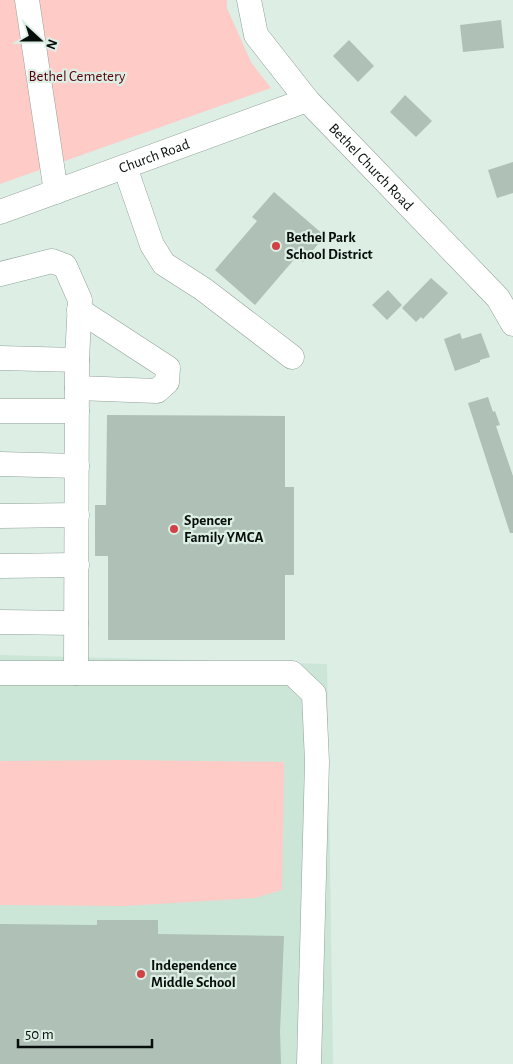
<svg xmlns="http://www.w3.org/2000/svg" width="513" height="1064" font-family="'Alegreya Sans',sans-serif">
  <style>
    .built { fill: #cbe5d7 }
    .green { fill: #ffcbc7 }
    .building { fill: #afc0b6 }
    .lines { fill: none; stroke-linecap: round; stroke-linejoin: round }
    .minor-casing { stroke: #91a299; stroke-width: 25 }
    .minor { stroke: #fff; stroke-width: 24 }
    .poi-dot { fill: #d14247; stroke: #ddefe5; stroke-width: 2 }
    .labels { text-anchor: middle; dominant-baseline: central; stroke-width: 4.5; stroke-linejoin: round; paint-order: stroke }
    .park-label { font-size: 15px; fill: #58030e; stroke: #ddefe5 }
    .street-label { font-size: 15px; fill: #080e0b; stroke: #ddefe5 }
    .poi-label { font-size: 15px; font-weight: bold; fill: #080e0b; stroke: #ddefe5; text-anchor: start }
  </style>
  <rect width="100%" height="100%" fill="#ddefe5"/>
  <!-- built -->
  <path class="built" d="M 0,655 L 327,664 L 333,1064 L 0,1064 Z"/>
  <!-- green -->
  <g class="green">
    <path d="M 0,0 L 227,0 L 227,8 L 251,62 L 271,88 L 0,184 Z"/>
    <path d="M 127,760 L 284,762 L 282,890 L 255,898 L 124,906 L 0,905 L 0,761 Z"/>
  </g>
  <!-- building -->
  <g class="building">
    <path d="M 501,20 L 504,48 L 463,52 L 460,25 Z"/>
    <path d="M 349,40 L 374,66 L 358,82 L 333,56 Z"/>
    <path d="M 405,95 L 432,121 L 416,137 L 390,112 Z"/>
    <path d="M 513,162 L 513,193 L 497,198 L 488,170 Z"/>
    <path d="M 274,192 L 325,236 L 303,262 L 297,256 L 255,305 L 215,270 L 257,221 L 252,217 Z"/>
    <path d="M 431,278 L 448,293 L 423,319 L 421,317 L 416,322 L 402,308 Z"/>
    <path d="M 388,290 L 402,305 L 387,320 L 372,305 Z"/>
    <path d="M 460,333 L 462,339 L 481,333 L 490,357 L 480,360 L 480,362 L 455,371 L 444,339 Z"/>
    <path d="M 488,397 L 493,412 L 495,411 L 500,425 L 496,426 L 513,476 L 513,533 L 510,533 L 468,403 Z"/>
    <path d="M 107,415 L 285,416 L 285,487 L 294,487 L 294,575 L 285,575 L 285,640 L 108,640 L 108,556 L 95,556 L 95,505 L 106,505 Z"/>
    <path d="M 97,920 L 158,920 L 158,934 L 284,936 L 280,1032 L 281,1064 L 0,1064 L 0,924 L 97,925 Z"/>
  </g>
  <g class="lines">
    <defs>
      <g id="minor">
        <path d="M 27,0 L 56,192"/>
        <path id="s1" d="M 249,0 L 256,35 L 307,100 L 498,298 L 513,324"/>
        <path d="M 125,167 L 152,245 L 164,264 L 203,289 L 292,357"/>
        <path id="s2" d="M 0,212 L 307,100"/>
        <path d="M 0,274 L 52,261 L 65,266 L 80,300 L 77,360"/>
        <path d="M 0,358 L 77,360 L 76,673"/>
        <path d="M 77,388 L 157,391 L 167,382 L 168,368 L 79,310"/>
        <path d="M 0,411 L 77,411"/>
        <path d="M 0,464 L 77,466"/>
        <path d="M 0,516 L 77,515"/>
        <path d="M 0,566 L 77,565"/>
        <path d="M 0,622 L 76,623"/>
        <path d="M 0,673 L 292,673 L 314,694 L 317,762 L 309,1064"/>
      </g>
    </defs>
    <!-- minor casing -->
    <use href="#minor" class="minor-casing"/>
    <!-- minor -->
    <use href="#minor" class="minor"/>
  </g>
  <!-- markers -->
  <g class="poi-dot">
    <circle cx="276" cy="246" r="5"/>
    <circle cx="174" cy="529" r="5"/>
    <circle cx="141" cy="974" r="5"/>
  </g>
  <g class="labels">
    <!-- park labels -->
    <g class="park-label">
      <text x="77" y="76">Bethel Cemetery</text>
    </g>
    <!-- street labels -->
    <g class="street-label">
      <text stroke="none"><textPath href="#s2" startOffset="164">Church Road</textPath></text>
      <text stroke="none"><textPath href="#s1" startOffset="211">Bethel Church Road</textPath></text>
    </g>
    <!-- poi labels -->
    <g class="poi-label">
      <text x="286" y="237">Bethel Park<tspan x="286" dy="17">School District</tspan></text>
      <text x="184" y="520">Spencer<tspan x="184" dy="17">Family YMCA</tspan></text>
      <text x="151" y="965">Independence<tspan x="151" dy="17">Middle School</tspan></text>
    </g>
  </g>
  <!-- north arrow -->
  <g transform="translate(40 40) rotate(111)" stroke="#ddefe5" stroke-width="4" paint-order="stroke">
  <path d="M0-4L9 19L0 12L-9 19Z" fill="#080e0b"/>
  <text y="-8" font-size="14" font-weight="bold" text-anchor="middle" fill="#080e0b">N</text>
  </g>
  <!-- scale -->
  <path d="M18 1039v8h134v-8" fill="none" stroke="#080e0b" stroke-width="2.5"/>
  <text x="25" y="1039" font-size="15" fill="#080e0b" stroke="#ddefe5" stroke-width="4" paint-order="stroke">50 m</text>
</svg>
